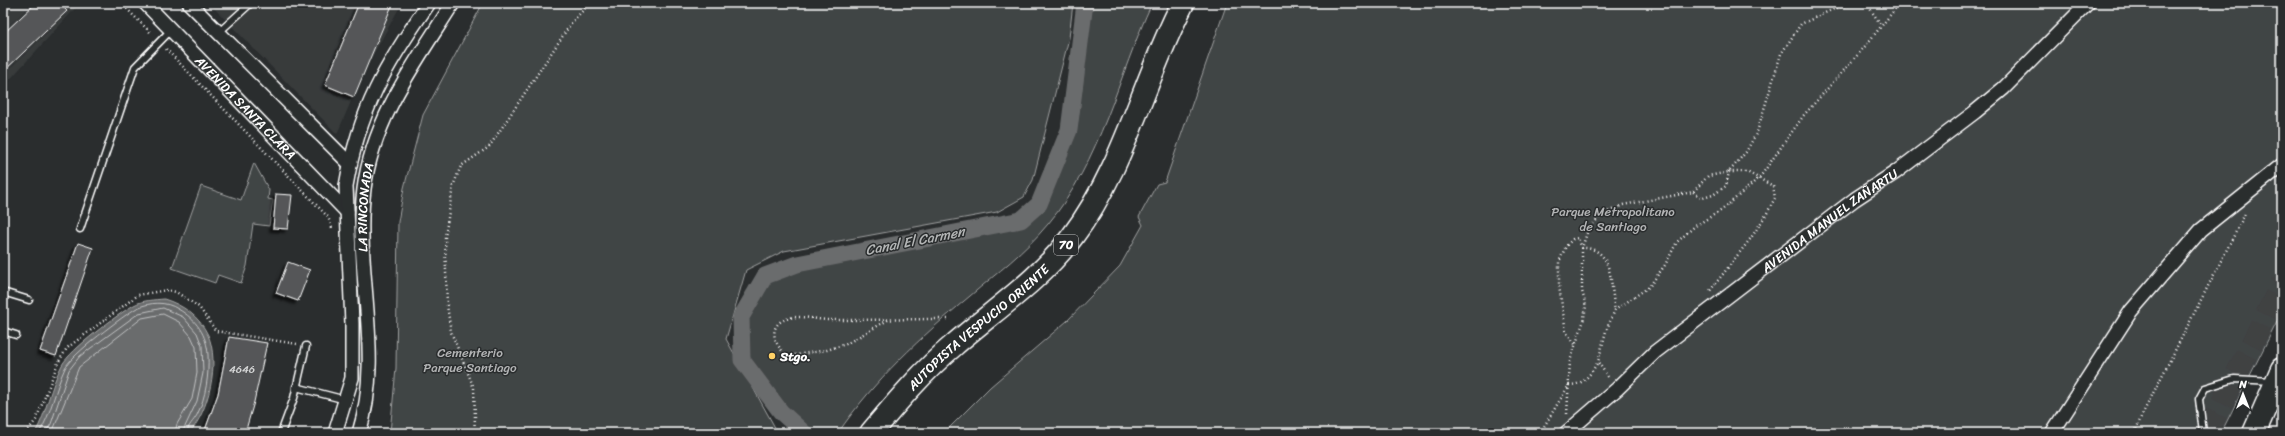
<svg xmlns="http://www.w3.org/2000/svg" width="2285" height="436" font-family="Sriracha,sans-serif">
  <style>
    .built { fill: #373a3b }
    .green { fill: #414445; stroke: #a0a2a2 }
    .water { fill: #6a6c6d; stroke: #a6a7a7 }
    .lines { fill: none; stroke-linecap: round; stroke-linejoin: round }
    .shore { stroke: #c3c4c5; stroke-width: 1 }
    .canal { stroke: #6a6c6d; stroke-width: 17 }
    .building { fill: #555758; stroke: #fff; filter: url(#shadow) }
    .highway-tunnel { stroke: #3f4243; stroke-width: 22; stroke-dasharray: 22 11; stroke-linecap: butt }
    .lane-casing { stroke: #fff; stroke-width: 9 }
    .street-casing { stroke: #fff; stroke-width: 16 }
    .highway-casing { stroke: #fff; stroke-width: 25 }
    .path { stroke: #fff; stroke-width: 2.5; stroke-dasharray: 1 3; stroke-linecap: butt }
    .lane { stroke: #2a2d2e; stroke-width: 6 }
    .street { stroke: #2a2d2e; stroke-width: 13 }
    .highway { stroke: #2a2d2e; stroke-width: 22 }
    .poi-dot { fill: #ffd166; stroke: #2a2d2e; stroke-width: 1.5 }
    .labels { text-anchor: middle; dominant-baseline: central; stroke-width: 3; stroke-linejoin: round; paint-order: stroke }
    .number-label { font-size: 11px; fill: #d4d5d5 }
    .shield { fill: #2a2d2e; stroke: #bfc0c0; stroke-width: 1 }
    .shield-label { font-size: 12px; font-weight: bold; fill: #fff }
    .street-label { font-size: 13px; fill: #fff; stroke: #2a2d2e }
    .park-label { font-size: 13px; fill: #b3b4b5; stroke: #2a2d2e }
    .poi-label { font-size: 13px; font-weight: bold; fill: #fff; stroke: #2a2d2e; text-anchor: start }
    .water-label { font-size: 14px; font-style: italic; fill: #b4b6b6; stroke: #2a2d2e }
  </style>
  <defs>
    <filter id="shadow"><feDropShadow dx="-3.5" dy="3.5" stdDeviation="1" flood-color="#0009"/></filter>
  </defs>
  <rect width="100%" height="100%" fill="#2a2d2e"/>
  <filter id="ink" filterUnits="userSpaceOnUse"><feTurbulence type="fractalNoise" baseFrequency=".025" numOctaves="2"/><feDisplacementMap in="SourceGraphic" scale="8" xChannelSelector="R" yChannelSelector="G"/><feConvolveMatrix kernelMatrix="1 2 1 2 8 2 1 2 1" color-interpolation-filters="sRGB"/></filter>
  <g filter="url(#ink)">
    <!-- built -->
    <g class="built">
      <path d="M 3,3 L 80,3 L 3,87 Z"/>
      <path d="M 209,3 L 402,3 L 364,71 L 337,134 Z"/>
    </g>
    <!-- green -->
    <g class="green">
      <path d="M 483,3 L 1073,3 L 1069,38 L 1033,180 L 1024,197 L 997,212 L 784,251 L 746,270 L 726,339 L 778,433 L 390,433 L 396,368 L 398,222 L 404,188 L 423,115 Z"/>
      <path d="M 1090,3 L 1152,3 C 1118,76 1101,161 1048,224 C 1025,252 997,273 970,296 C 921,337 874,380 838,433 L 811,433 L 785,408 L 748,358 L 746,319 L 769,281 L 798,269 L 1023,224 L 1043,207 L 1074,131 Z"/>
      <path d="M 1227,3 L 2282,3 L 2282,312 L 2221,433 L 944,433 L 990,387 L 1067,321 L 1120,266 L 1143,225 L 1139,217 L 1157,184 L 1165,182 Z"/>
      <path d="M 254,163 L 269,190 L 268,199 L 273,200 L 269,226 L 253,224 L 247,266 L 241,283 L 218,275 L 215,283 L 172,268 L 201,186 L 241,200 Z"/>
    </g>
    <!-- water -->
    <path class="water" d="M 164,299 C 183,305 199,316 208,335 C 220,362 209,412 189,433 L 35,433 C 47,412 50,387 62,365 C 70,350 118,314 134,305 C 143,300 154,300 164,299 Z"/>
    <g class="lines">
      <!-- shore -->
      <g class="shore">
        <path d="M 39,433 C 52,413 55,389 65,368 C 71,355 124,315 137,308 C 150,302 166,301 178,309 C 196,319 207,335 208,355 C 209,375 206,397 197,415 C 194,421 187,426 187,433"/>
        <path d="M 45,433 L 51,424 L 69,370 L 80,356 L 139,313 L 163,308 L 183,317 L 197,333 L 202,346 L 203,373 L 197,401 L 182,433"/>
        <path d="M 52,433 L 79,367 L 142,318 L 163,314 L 179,322 L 191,336 L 196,347 L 197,373 L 192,399 L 177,424 L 175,433"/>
      </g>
      <!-- canal -->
      <path class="canal" d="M 804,433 L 781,412 L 742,360 L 741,317 L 765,276 L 797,264 L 1021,220 L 1039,204 L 1069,130 L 1085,3"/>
    </g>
    <!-- building -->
    <g class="building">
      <path d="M 36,3 L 59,3 L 67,11 L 3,72 L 3,34 Z"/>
      <path d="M 359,3 L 393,3 L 354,97 L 325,85 Z"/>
      <path d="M 276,194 L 292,195 L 288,229 L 273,228 Z"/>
      <path d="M 78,243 L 93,248 L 56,356 L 40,351 Z"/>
      <path d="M 288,262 L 310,270 L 298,301 L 276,293 Z"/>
      <path d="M 229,337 L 267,343 L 254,402 L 245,433 L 204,433 L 218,394 Z"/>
    </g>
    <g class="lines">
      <!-- highway-tunnel -->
      <path class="highway-tunnel" d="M 2207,433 L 2282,283"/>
      <defs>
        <g id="lane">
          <path d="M 218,33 L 251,3"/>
          <path d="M 80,229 L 135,67 L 171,30"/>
          <path d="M 3,292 L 29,300"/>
          <path d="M 3,331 L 16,335"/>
          <path d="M 296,387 L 346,400"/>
          <path d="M 281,433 L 294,398 L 306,346"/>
          <path d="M 2203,433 L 2199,399 L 2205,388 L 2234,379 L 2273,381"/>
        </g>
        <g id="street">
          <path id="s1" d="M 145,3 L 347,212"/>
          <path d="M 189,3 L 350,164"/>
          <path d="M 335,433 L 352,378 L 352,323 L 346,186 C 359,110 385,66 429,3"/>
          <path id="s2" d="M 359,433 C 384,354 354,270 364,189 C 373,118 416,62 453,3"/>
          <path id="s3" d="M 1566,433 L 1617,389 L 1655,352 L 1855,199 L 1896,172 L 1975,112 L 2004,88 L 2088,3"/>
          <path d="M 2052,433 L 2131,311 L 2201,230 L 2282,165"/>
        </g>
        <g id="highway">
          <path id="s4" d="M 871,433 C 897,402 923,371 954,345 C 994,310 1040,280 1072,237 C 1125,167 1143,80 1183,3"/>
          <path d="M 2254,433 L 2282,369"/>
        </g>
      </defs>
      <!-- lane casing -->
      <use href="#lane" class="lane-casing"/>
      <!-- street casing -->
      <use href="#street" class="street-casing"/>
      <!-- highway casing -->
      <use href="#highway" class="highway-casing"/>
      <!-- path -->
      <g class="path">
        <path d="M 121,3 L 152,34"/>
        <path d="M 1866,3 L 1882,26"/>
        <path d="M 166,49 L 328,217 L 332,228"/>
        <path d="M 1693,192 L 1703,198 L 1713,195 L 1726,186 L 1729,172 L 1747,172 L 1773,186 L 1775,198 L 1766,215 L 1751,238 L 1709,292"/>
        <path d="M 888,320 L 846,344 L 827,350 L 788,356 C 773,345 766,323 790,318 C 802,315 817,320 830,320 C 870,320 910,319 950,319"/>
        <path d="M 1575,344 L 1566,332 L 1559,286 L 1559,262 L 1566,246 L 1573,239 L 1578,238 L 1582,248 C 1615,247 1610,287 1615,310"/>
        <path d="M 1608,377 L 1598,362 L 1606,331 L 1615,310 L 1649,287 L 1665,265 L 1677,242 L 1695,226 L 1722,210 L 1760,177 L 1804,115 L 1862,50 L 1900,3"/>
        <path d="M 1567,414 L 1570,361 L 1583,323 L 1586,306 L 1582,291 L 1582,248 L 1588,230 L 1601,215 L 1623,205 L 1693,192 L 1708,176 L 1729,172 L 1746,152 L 1757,132 L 1781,54 L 1801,24 L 1836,8 L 1857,3"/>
        <path d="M 26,433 L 36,420 L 58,363 L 67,348 L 138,295 L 167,290 L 176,292 L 199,307 L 216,331 L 297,344"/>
        <path d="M 474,433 L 475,418 L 474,388 L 451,332 L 447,305 L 445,237 L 453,186 L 461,166 L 489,147 L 572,22 L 590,3"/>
        <path d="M 1540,433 L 1569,385 C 1585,385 1590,374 1598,362"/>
        <path d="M 2135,433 L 2141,417 L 2245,214"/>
      </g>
      <!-- lane -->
      <use href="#lane" class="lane"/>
      <!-- street -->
      <use href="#street" class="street"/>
      <!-- highway -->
      <use href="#highway" class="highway"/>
    </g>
  </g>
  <!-- markers -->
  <circle class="poi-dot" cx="772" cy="356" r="4"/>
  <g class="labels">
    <!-- number labels -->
    <g class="number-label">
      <text x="242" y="369">4646</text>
    </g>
    <!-- shield labels -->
    <rect class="shield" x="1054" y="235" width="24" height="20" rx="3"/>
    <g class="shield-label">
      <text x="1066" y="245">70</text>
    </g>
    <!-- street labels -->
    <g class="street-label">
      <text stroke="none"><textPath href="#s1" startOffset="145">AVENIDA SANTA CLARA</textPath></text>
      <text stroke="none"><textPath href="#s2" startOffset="227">LA RINCONADA</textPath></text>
      <text stroke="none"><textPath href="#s3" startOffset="339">AVENIDA MANUEL ZAÑARTU</textPath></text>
      <text stroke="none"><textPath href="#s4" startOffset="151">AUTOPISTA VESPUCIO ORIENTE</textPath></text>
    </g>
    <!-- park labels -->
    <g class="park-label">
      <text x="1613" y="211">Parque Metropolitano<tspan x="1613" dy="15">de Santiago</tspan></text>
      <text x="470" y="352">Cementerio<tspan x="470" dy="15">Parque Santiago</tspan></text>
    </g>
    <!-- poi labels -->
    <g class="poi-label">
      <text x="780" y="356">Stgo.</text>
    </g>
    <!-- water labels -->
    <g class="water-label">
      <text transform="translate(915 241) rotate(-11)">Canal El Carmen</text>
    </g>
  </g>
  <!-- margin -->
  <rect width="2285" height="436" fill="none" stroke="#2a2d2e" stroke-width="16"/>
  <rect x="8" y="8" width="2269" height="420" fill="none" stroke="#fff" stroke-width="1.5" filter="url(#ink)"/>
  <!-- north arrow -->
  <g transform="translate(2243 394)" stroke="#2a2d2e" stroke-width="3" paint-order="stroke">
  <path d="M0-3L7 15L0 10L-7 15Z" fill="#ffffff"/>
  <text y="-6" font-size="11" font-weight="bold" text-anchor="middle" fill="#ffffff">N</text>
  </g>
</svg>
